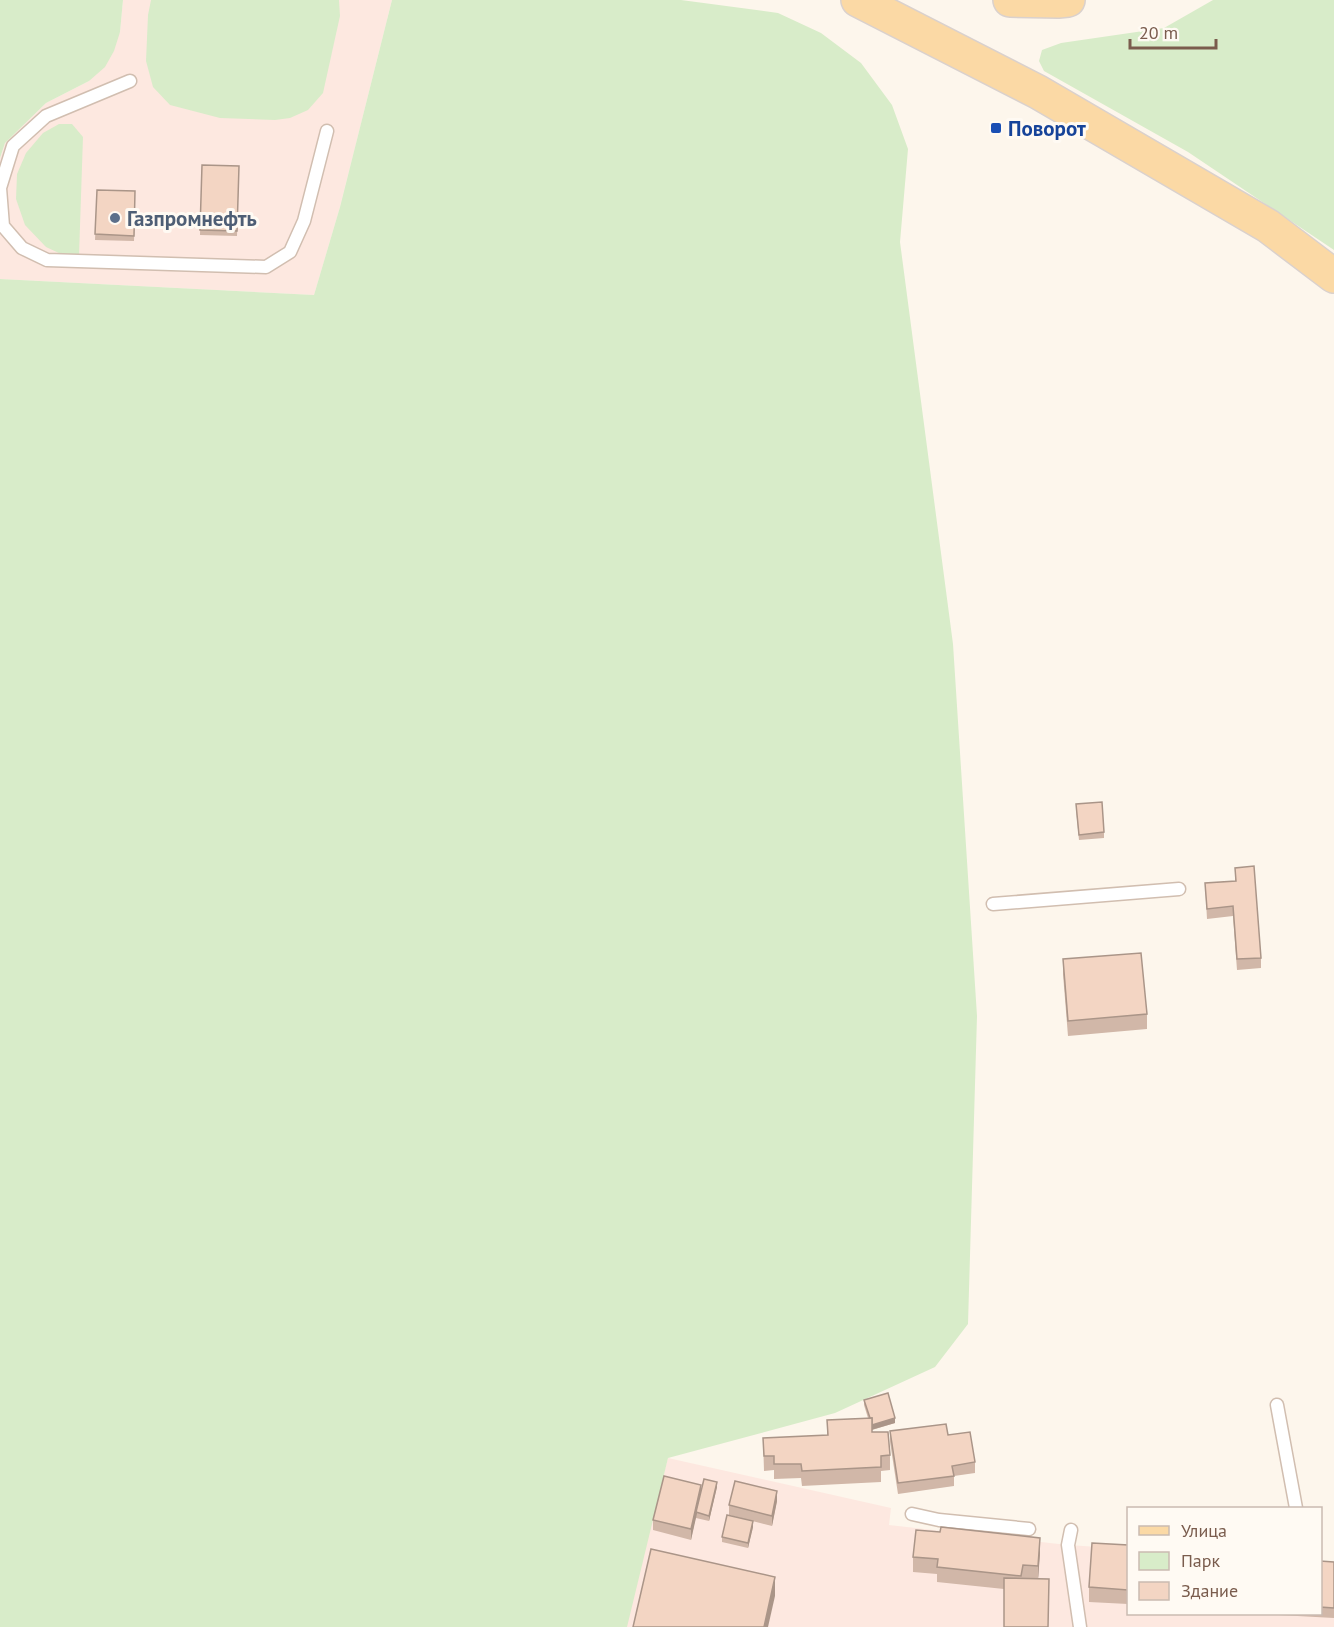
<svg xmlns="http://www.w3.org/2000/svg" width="1334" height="1627" font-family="'PT Sans',sans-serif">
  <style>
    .commercial { fill: #fde8e0 }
    .green { fill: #d8ecc9 }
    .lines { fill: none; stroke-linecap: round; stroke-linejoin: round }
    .lane-casing { stroke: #d1beb0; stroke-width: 15 }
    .primary-casing { stroke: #dad1cd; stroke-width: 36 }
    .lane { stroke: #fff; stroke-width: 12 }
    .primary { stroke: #fbd9a5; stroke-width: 33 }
    .wall { fill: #d1b7a8 }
    .shaded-wall { fill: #aa9588 }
    .building { fill: #f3d5c3; stroke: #aa9588; stroke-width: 1.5 }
    .transit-dot { fill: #1a4fb4; stroke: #fffaf3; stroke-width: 2 }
    .service-dot { fill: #5c6f8a; stroke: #fffaf3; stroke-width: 2 }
    .labels { text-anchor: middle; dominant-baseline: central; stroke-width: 6; stroke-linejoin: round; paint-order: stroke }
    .transit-label { font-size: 21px; font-weight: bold; fill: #164399; stroke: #fffaf3; text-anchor: start }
    .service-label { font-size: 21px; font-weight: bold; fill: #4e5e75; stroke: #fffaf3; text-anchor: start }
  </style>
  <rect width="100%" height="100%" fill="#fdf6ec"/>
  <!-- commercial -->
  <g class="commercial">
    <path d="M 123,0 L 392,0 L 340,207 L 314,295 L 0,279 L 0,158 L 5,143 L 46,103 L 89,81 L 120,32 Z"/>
    <path d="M 668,1458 L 891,1508 L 889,1525 L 1068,1545 L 1128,1549 L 1128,1614 L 1320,1614 L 1334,1563 L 1334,1627 L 621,1627 Z"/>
  </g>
  <!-- green -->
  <g class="green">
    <path d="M 0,0 L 123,0 L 120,32 L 114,51 L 105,67 L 89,81 L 46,103 L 5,143 L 0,158 Z"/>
    <path d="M 151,0 L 339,0 L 340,16 L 323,93 L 308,110 L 290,118 L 275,120 L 220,118 L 170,105 L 153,87 L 146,61 L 148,15 Z"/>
    <path d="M 392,0 L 681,0 L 778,13 L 821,33 L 861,63 L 892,105 L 908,149 L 900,242 L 953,644 L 977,1016 L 968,1324 L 935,1367 L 835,1413 L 668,1458 L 627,1627 L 0,1627 L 0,279 L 314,295 L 340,207 Z"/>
    <path d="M 1213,0 L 1334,0 L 1334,250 L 1188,152 L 1044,71 L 1039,61 L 1042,50 L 1061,43 L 1164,28 Z"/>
    <path d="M 59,124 L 72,124 L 83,137 L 79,256 L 61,254 L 46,247 L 25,225 L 16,199 L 17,174 L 26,153 L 43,133 Z"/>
  </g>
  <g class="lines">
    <defs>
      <g id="lane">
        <path d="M 130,81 L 46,116 L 13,146 L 0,188 L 3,226 L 22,248 L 47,260 L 266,267 L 290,252 L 304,221 L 327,131"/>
        <path d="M 993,904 L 1179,889"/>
        <path d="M 1277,1405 L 1296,1508"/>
        <path d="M 912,1514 L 939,1520 L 1029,1529"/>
        <path d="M 1071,1530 L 1068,1545 L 1080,1627"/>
      </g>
      <g id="primary">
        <path d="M 858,0 L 1038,92 L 1268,226 L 1334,276"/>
        <path d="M 1010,0 L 1058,1 L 1068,0"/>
      </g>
    </defs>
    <!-- lane casing -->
    <use href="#lane" class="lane-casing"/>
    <!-- primary casing -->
    <use href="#primary" class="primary-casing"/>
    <!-- lane -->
    <use href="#lane" class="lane"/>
    <!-- primary -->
    <use href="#primary" class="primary"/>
  </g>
  <!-- wall -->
  <g class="wall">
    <path d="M 202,165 L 239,166 L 237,236 L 200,235 Z"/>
    <path d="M 97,190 L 135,191 L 134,241 L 95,240 Z"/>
    <path d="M 1076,809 L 1104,832 L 1104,838 L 1079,840 Z"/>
    <path d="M 1235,868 L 1261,958 L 1261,968 L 1237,970 L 1233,916 L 1207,919 L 1205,883 L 1235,881 Z"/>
    <path d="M 1063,959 L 1147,1014 L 1147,1029 L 1068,1036 L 1063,974 Z"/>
    <path d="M 864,1400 L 895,1423 L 872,1430 L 872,1432 L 890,1455 L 890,1470 L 881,1471 L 881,1482 L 802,1486 L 801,1478 L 774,1479 L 774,1470 L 764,1471 L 763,1438 L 827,1435 L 827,1420 L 868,1418 L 864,1405 Z"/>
    <path d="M 890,1431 L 948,1435 L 975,1462 L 975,1473 L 954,1476 L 954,1486 L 898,1494 L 890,1442 Z"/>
    <path d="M 717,1487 L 709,1521 L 696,1518 L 696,1515 L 691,1540 L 653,1530 L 653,1520 L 701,1493 Z"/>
    <path d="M 777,1501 L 772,1526 L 729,1515 L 729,1505 Z"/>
    <path d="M 753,1527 L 748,1548 L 722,1542 L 722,1537 Z"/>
    <path d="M 1128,1545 L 1128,1604 L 1089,1602 L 1089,1587 Z"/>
    <path d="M 1040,1552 L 1038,1578 L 1004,1589 L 937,1582 L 937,1574 L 913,1572 L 913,1557 Z"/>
    <path d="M 1320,1561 L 1334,1562 L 1334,1618 L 1279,1615 L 1279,1614 L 1320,1614 Z"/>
  </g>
  <!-- shaded-wall -->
  <g class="shaded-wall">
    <path d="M 895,1418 L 895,1423 L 871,1430 L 871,1425 Z"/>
    <path d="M 717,1482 L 717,1487 L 709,1521 L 709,1516 Z"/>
    <path d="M 701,1485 L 701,1496 L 691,1540 L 691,1529 Z"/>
    <path d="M 777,1491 L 777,1501 L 772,1526 L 772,1516 Z"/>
    <path d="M 753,1521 L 753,1527 L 748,1548 L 748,1543 Z"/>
    <path d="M 1040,1538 L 1040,1552 L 1038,1581 L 1038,1566 Z"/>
    <path d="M 775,1577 L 775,1596 L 768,1627 L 764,1627 Z"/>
  </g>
  <!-- building -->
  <g class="building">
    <path d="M 202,165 L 239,166 L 237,231 L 200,230 Z"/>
    <path d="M 97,190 L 135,191 L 134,236 L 95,234 Z"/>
    <path d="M 1102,802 L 1104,832 L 1079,835 L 1076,804 Z"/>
    <path d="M 1254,866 L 1261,958 L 1237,959 L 1233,906 L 1207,909 L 1205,883 L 1236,881 L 1235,868 Z"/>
    <path d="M 1141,953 L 1147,1014 L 1068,1021 L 1063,959 Z"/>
    <path d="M 888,1393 L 895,1418 L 872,1425 L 872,1418 L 870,1418 L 864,1400 Z"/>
    <path d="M 872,1418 L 872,1432 L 888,1432 L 890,1455 L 881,1456 L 881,1467 L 802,1471 L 801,1464 L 774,1464 L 774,1456 L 764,1456 L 763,1438 L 828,1435 L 827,1420 Z"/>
    <path d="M 946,1424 L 948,1435 L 970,1432 L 975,1462 L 952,1466 L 954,1476 L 898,1483 L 890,1431 Z"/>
    <path d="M 664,1476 L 701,1485 L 691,1529 L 653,1520 Z"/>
    <path d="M 704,1479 L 717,1482 L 709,1516 L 696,1512 Z"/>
    <path d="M 735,1481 L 777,1491 L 772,1516 L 729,1505 Z"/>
    <path d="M 727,1515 L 753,1521 L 748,1543 L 722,1537 Z"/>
    <path d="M 941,1527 L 1040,1538 L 1038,1566 L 1023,1565 L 1021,1576 L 937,1567 L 938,1559 L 913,1557 L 916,1530 L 940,1532 Z"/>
    <path d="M 1092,1543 L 1128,1545 L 1128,1590 L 1089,1587 Z"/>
    <path d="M 651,1549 L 775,1577 L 764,1627 L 633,1627 Z"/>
    <path d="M 1320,1561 L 1334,1562 L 1334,1608 L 1320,1607 Z"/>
    <path d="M 1004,1578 L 1049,1579 L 1048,1627 L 1004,1627 Z"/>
  </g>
  <!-- markers -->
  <rect class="transit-dot" x="990" y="122" width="12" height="12" rx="3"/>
  <circle class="service-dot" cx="115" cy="218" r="6"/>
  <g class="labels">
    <!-- transit labels -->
    <g class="transit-label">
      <text x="1008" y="128">Поворот</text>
    </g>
    <!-- service labels -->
    <g class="service-label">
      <text x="127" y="218">Газпромнефть</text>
    </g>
  </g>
  <!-- legend -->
  <rect x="1127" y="1507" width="195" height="108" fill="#fffaf3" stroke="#cabbb1" stroke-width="1.5"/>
  <rect x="1139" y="1526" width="30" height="9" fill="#fbd9a5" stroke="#cabbb1" stroke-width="1.5"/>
  <text x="1181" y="1537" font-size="18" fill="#7a5c4d">Улица</text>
  <rect x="1139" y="1552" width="30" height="18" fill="#d8ecc9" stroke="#cabbb1" stroke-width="1.5"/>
  <text x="1181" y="1567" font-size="18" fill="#7a5c4d">Парк</text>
  <rect x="1139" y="1582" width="30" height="18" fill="#f3d5c3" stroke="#cabbb1" stroke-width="1.5"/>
  <text x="1181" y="1597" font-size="18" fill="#7a5c4d">Здание</text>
  <!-- scale -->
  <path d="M1130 39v9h86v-9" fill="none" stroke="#7a5c4d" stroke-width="3"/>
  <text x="1139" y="39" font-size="18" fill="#7a5c4d" stroke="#fffaf3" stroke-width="4.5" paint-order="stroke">20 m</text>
</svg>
